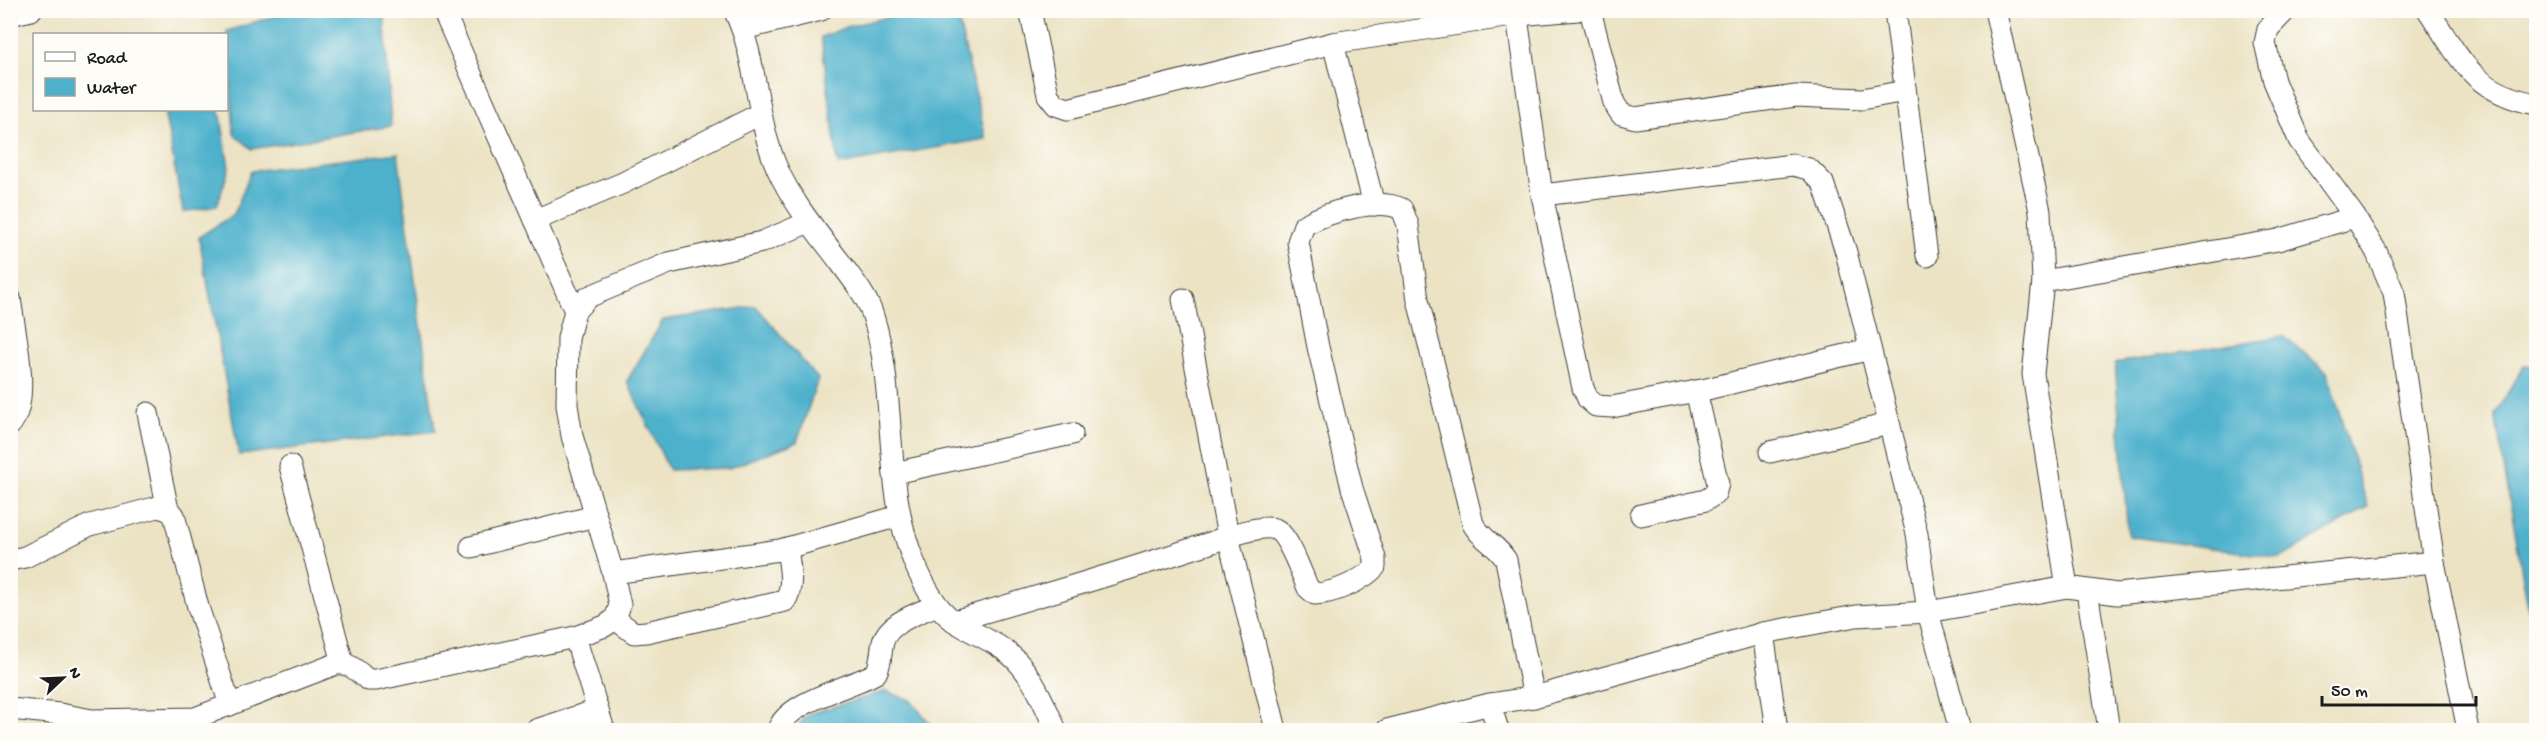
<svg xmlns="http://www.w3.org/2000/svg" width="2547" height="741" font-family="'Gochi Hand',sans-serif">
  <style>
    .water { fill: #4db1cc; stroke: #346674; stroke-width: 1.5 }
    .lines { fill: none; stroke-linecap: round; stroke-linejoin: round }
    .street-casing { stroke: #3b3a35; stroke-width: 23 }
    .street { stroke: #fff; stroke-width: 21 }
  </style>
  <rect width="100%" height="100%" fill="#fdfcf7"/>
  <filter id="ink" filterUnits="userSpaceOnUse"><feTurbulence type="fractalNoise" baseFrequency=".0167" numOctaves="2"/><feDisplacementMap in="SourceGraphic" scale="12" xChannelSelector="R" yChannelSelector="G"/><feConvolveMatrix kernelMatrix="1 2 1 2 8 2 1 2 1" color-interpolation-filters="sRGB"/></filter>
  <filter id="wash" filterUnits="userSpaceOnUse"><feTurbulence type="fractalNoise" baseFrequency=".008" numOctaves="4" result="noise"/><feDisplacementMap in="SourceGraphic" scale="24" xChannelSelector="R" yChannelSelector="G"/><feGaussianBlur stdDeviation="1.35" result="paint"/><feColorMatrix in="noise" values="0 0 0 0 0 0 0 0 0 0 0 0 0 0 0 0 0 1.4 0 .05"/><feComposite in="paint" operator="in"/></filter>
  <g filter="url(#wash)">
    <rect width="100%" height="100%" fill="#ece3c4"/>
    <!-- water -->
    <g class="water">
      <path d="M 293,10 L 384,11 L 391,126 L 252,149 L 234,134 L 227,31 Z"/>
      <path d="M 914,11 L 951,11 L 957,14 L 986,139 L 838,165 L 821,37 L 849,26 Z"/>
      <path d="M 164,110 L 220,110 L 229,168 L 217,206 L 183,212 Z"/>
      <path d="M 398,153 L 435,431 L 239,455 L 199,237 L 234,214 L 251,171 Z"/>
      <path d="M 756,306 L 818,379 L 797,442 L 729,468 L 669,470 L 627,381 L 663,320 Z"/>
      <path d="M 2283,336 L 2327,372 L 2368,507 L 2281,558 L 2128,536 L 2115,363 Z"/>
      <path d="M 2536,365 L 2536,654 L 2495,414 L 2524,366 Z"/>
      <path d="M 886,691 L 910,700 L 936,730 L 795,730 L 808,714 Z"/>
    </g>
  </g>
  <g filter="url(#ink)">
    <g class="lines">
      <defs>
        <g id="street">
          <path d="M 443,10 L 575,311"/>
          <path d="M 734,10 C 758,59 755,117 777,168 C 792,202 817,232 840,262 C 852,279 867,296 873,316 C 898,395 882,483 914,562 C 923,583 935,608 954,621 C 975,635 998,642 1016,660 C 1035,680 1045,706 1056,730"/>
          <path d="M 1030,10 L 1048,95 L 1056,105 L 1068,109 L 1333,43 L 1518,15 L 1578,10"/>
          <path d="M 1516,10 L 1542,195 L 1583,388 L 1588,399 L 1596,406 L 1612,407 L 1707,389 L 1870,349"/>
          <path d="M 1590,10 L 1614,103 L 1621,114 L 1635,118 L 1796,96 L 1862,99 L 1905,91"/>
          <path d="M 1895,10 L 1927,256"/>
          <path d="M 1995,10 L 2040,211 L 2043,281 L 2033,374 L 2067,587"/>
          <path d="M 2286,10 L 2268,29 L 2265,43 L 2274,81 L 2299,140 L 2355,217 L 2376,251 L 2394,293 L 2434,562 L 2468,730"/>
          <path d="M 2428,10 C 2461,60 2473,92 2536,104"/>
          <path d="M 10,15 L 31,10"/>
          <path d="M 743,29 L 821,10"/>
          <path d="M 1333,43 L 1374,205"/>
          <path d="M 1542,195 L 1793,165 L 1809,169 L 1823,183 L 1846,252 L 1917,534 L 1928,612 L 1960,730"/>
          <path d="M 535,220 L 623,183 L 760,114"/>
          <path d="M 2043,281 L 2278,240 L 2355,217"/>
          <path d="M 10,298 C 14,331 32,400 10,425"/>
          <path d="M 1183,299 L 1228,536 L 1276,730"/>
          <path d="M 148,413 L 168,510"/>
          <path d="M 1770,452 L 1889,424"/>
          <path d="M 290,466 L 343,663"/>
          <path d="M 894,473 L 1072,434"/>
          <path d="M 1641,515 L 1706,500 L 1715,494 L 1718,484 L 1696,391"/>
          <path d="M 471,547 L 595,516"/>
          <path d="M 10,560 L 25,557 L 90,525 L 158,507 L 168,510 L 174,515 L 198,607 L 230,705"/>
          <path d="M 613,573 L 780,550 L 899,516"/>
          <path d="M 2087,591 L 2109,730"/>
          <path d="M 615,619 L 634,633 L 646,632 L 785,601 C 795,585 789,566 787,548"/>
          <path d="M 954,621 C 1041,596 1127,570 1213,542 C 1225,537 1263,524 1275,529 C 1288,534 1302,575 1308,588 L 1315,594 C 1335,593 1362,581 1375,567 L 1375,558 L 1352,488 L 1318,347 L 1298,242 L 1304,225 C 1328,212 1377,197 1402,209 L 1408,225 L 1418,300 L 1473,524 C 1482,540 1497,545 1506,560 L 1534,697"/>
          <path d="M 1763,633 L 1777,730"/>
          <path d="M 575,637 L 604,730"/>
          <path d="M 1490,704 L 1498,730"/>
          <path d="M 10,709 L 60,714 L 92,720 L 195,718 L 336,664 C 350,662 358,672 368,680 L 376,680 L 575,637 L 605,626 L 615,619 L 620,605 L 613,573 L 572,436 L 567,405 L 568,338 L 575,311 L 588,297 L 669,263 L 762,242 L 809,222"/>
          <path d="M 536,730 L 597,710"/>
          <path d="M 778,730 C 787,701 850,688 876,673 C 882,662 880,654 883,642 C 888,622 920,613 936,605"/>
          <path d="M 1387,730 L 1490,704 L 1534,697 L 1763,633 L 1856,616 L 1928,612 L 2067,587 L 2117,594 L 2434,562"/>
        </g>
      </defs>
      <!-- street casing -->
      <use href="#street" class="street-casing"/>
      <!-- street -->
      <use href="#street" class="street"/>
    </g>
  </g>
  <!-- margin -->
  <rect width="2547" height="741" fill="none" stroke="#fdfcf7" stroke-width="36"/>
  <!-- legend -->
  <rect x="33" y="33" width="195" height="78" fill="#fdfcf7" stroke="#a3a29f" stroke-width="1.5"/>
  <rect x="45" y="52" width="30" height="9" fill="#ffffff" stroke="#a3a29f" stroke-width="1.5"/>
  <text x="87" y="63" font-size="18" fill="#1c1c1c">Road</text>
  <rect x="45" y="78" width="30" height="18" fill="#4db1cc" stroke="#a3a29f" stroke-width="1.5"/>
  <text x="87" y="93" font-size="18" fill="#1c1c1c">Water</text>
  <!-- north arrow -->
  <g transform="translate(63 678) rotate(67)" stroke="#fdfcf7" stroke-width="4.5" paint-order="stroke">
  <path d="M0-4.5L10 22L0 15L-10 22Z" fill="#1c1c1c"/>
  <text y="-9" font-size="16" font-weight="bold" text-anchor="middle" fill="#1c1c1c">N</text>
  </g>
  <!-- scale -->
  <path d="M2322 696v9h154v-9" fill="none" stroke="#1c1c1c" stroke-width="3"/>
  <text x="2331" y="696" font-size="18" fill="#1c1c1c" stroke="#fdfcf7" stroke-width="4.5" paint-order="stroke">50 m</text>
</svg>
